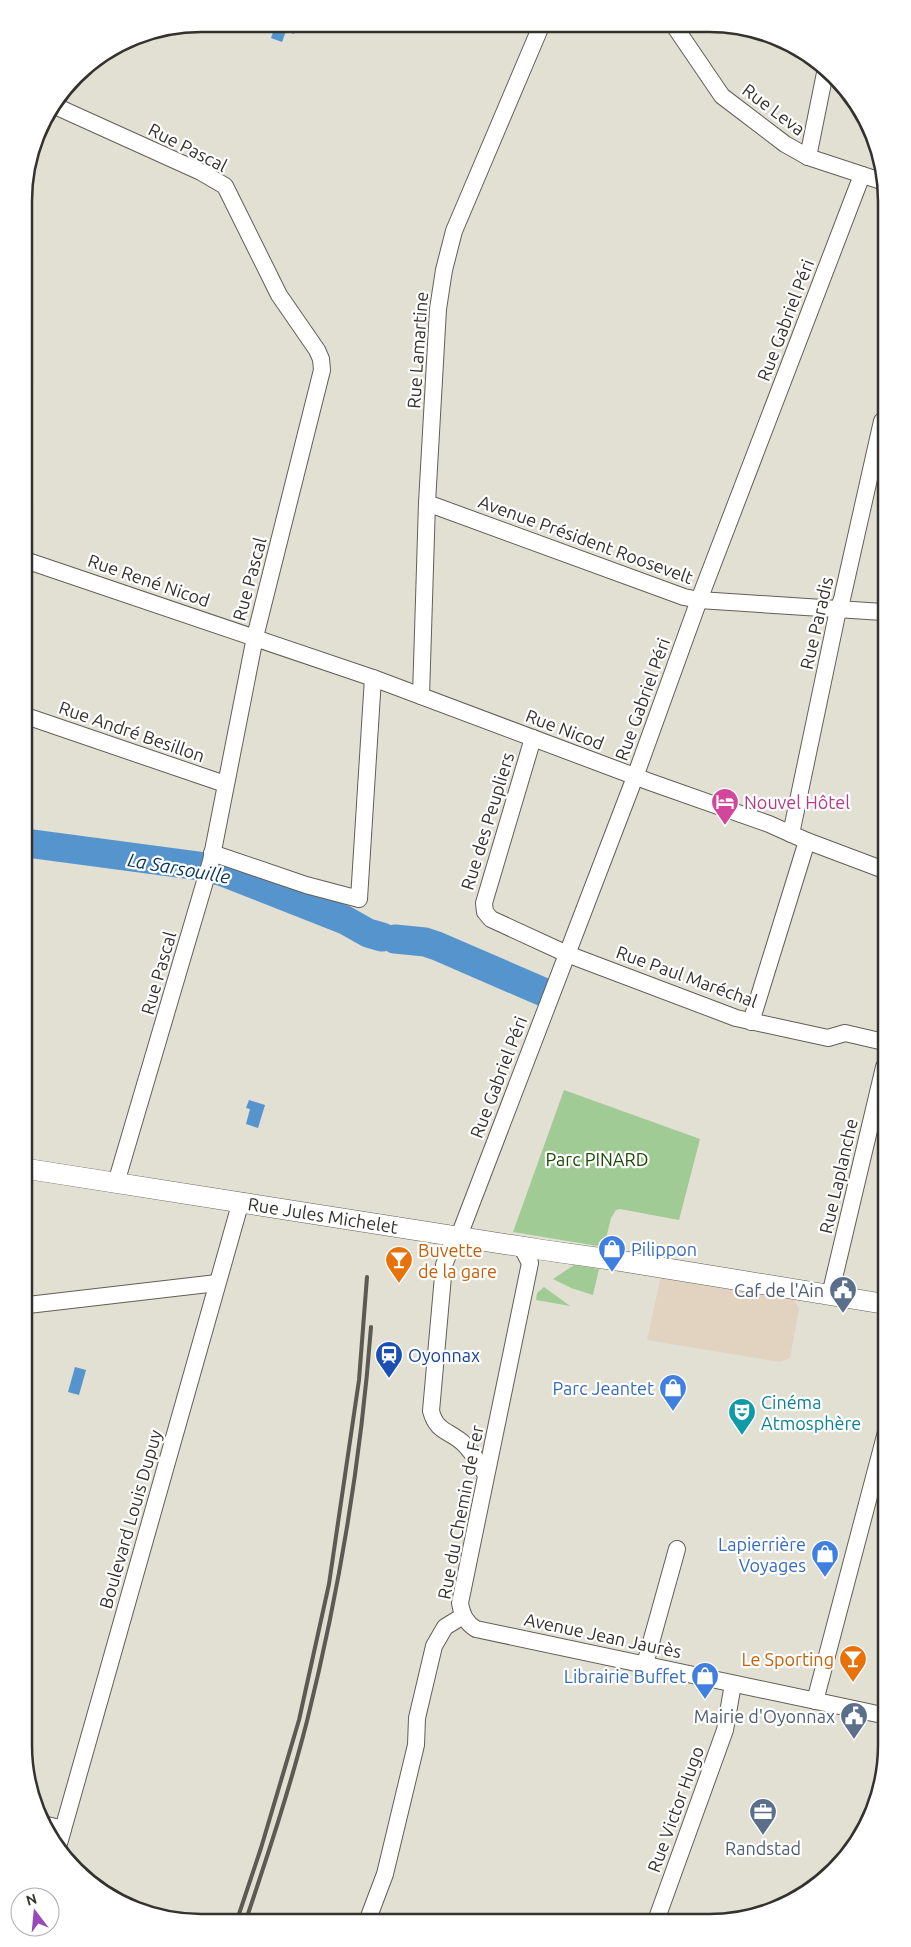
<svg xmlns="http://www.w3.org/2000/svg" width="911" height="1947" font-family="Ubuntu,sans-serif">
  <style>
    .education { fill: #e2d2c0 }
    .green { fill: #a1cb94 }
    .water { fill: #5694ce }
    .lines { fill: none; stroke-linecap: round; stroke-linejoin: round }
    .river { stroke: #5694ce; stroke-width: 29 }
    .minor-casing { stroke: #625f56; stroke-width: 18 }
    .major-casing { stroke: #625f56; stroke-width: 21 }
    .minor { stroke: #fff; stroke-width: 16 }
    .major { stroke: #fff; stroke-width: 20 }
    .rail { stroke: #5b5a53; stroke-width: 4 }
    .labels { text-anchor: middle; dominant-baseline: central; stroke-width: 4.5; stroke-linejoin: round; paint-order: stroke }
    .street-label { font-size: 18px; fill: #33322d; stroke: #fff }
    .hotel-label { font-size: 18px; fill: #b23c85; stroke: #fff; text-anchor: start }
    .park-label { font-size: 18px; fill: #194b03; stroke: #fff }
    .shop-label { font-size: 18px; fill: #366cbe; stroke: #fff; text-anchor: end }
    .food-label { font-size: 18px; fill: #c56008; stroke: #fff; text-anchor: start }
    .service-label { font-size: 18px; fill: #4e5e75; stroke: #fff; text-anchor: end }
    .transit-label { font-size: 18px; fill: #164399; stroke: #fff; text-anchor: start }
    .culture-label { font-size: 18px; fill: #0d838f; stroke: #fff; text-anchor: start }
    .water-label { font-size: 19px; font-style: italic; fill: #0a3960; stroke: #fff }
    .rim { fill: none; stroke: #33322d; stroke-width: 2.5 }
  </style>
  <rect width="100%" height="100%" fill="#e2dfd3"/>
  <!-- education -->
  <path class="education" d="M 661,1277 L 794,1299 L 799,1309 L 790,1358 L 780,1362 L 647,1340 Z"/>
  <!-- green -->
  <g class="green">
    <path d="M 564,1090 L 700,1139 L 679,1220 L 620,1209 L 616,1210 L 611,1218 L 604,1247 L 513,1232 Z"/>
    <path d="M 574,1265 L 599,1269 L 593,1295 L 571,1288 L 553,1279 Z"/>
    <path d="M 544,1287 L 570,1306 L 536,1300 L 537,1293 Z"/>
  </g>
  <!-- water -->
  <g class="water">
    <path d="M 276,24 L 297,24 L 294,34 L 286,31 L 282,42 L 271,38 Z"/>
    <path d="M 249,1100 L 265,1105 L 258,1128 L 246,1124 L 250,1109 L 246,1108 Z"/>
    <path d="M 75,1367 L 86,1370 L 79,1395 L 68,1392 Z"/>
  </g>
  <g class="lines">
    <!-- river -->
    <g class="river">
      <path d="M 26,843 L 199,866 L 223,872 L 345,920 L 368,933 L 382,937"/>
      <path d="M 395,939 L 425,942 L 437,946 L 541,991"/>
    </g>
    <defs>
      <g id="minor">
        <path d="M 675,27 L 722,96 L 785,144 L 808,157 L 881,181"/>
        <path d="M 55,106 L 201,172 L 225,186 L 279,295 L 317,350 L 321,359 L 322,370 L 255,637 L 211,861 L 116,1183"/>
        <path d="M 808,157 L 826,68"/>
        <path d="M 427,503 L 684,597 L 699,600 L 883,612"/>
        <path d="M 25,560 L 373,678 L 650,782 L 769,824 L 807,841 L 884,870"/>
        <path d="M 421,696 L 427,503 L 438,309 L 444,270 L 454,231 L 541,26"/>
        <path d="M 26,716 L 225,784"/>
        <path d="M 533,738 L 484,903 L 485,912 L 491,919 L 567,954 L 736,1018 L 828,1038 L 845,1033 L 884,1042"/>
        <path d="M 791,834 L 838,610 L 842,599 L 882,421"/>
        <path d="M 212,853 L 306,885 L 359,899 L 373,678"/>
        <path d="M 751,1022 L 807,841"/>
        <path d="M 521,1246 L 530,1263 L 460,1603 C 462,1615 466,1623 476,1629 L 887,1716"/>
        <path d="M 830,1295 L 884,1067"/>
        <path d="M 28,1305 L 217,1283"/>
        <path d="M 486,1475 C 479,1464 473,1452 463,1443 C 449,1430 437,1433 431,1411 L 444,1265 L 451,1247 L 459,1236 L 635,777 L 699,600 L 862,175"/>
        <path d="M 645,1664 L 677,1549"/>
        <path d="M 815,1701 L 886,1432"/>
        <path d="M 43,1824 L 63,1829"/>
        <path d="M 58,1847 L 241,1201"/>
        <path d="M 657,1918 L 725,1730 L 733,1684"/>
        <path d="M 368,1919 L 385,1874 L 416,1745 L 417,1718 L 434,1646 L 445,1627 L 463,1616"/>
      </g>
      <path id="major" d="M 28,1169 L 543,1250 L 621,1261 L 885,1304"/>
    </defs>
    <!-- minor casing -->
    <use href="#minor" class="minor-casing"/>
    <!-- major casing -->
    <use href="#major" class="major-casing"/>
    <!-- minor -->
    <use href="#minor" class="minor"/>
    <!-- major -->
    <use href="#major" class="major"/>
    <!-- rail -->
    <g class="rail">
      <path d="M 237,1920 L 261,1848 L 299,1720 L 329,1584 L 359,1380 L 367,1277"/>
      <path d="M 246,1920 C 268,1854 290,1788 307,1721 C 339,1592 361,1460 371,1327"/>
    </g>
  </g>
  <!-- icons -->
  <defs>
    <symbol id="hotel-pin" viewBox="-11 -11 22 30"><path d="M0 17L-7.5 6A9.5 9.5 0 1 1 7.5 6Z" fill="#d1479c" stroke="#fff"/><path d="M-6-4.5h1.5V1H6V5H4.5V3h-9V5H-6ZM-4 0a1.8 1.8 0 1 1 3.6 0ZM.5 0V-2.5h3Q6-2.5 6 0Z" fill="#fff"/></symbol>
    <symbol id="shop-pin" viewBox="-11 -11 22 30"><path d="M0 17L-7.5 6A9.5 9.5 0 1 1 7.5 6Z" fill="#3f7fe0" stroke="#fff"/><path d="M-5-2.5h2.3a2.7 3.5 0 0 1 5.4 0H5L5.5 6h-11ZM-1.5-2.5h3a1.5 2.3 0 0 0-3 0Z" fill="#fff"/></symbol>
    <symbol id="bar-pin" viewBox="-11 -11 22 30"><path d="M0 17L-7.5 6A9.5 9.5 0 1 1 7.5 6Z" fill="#e8710a" stroke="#fff"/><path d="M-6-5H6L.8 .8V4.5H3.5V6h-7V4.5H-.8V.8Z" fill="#fff"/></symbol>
    <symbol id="civic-pin" viewBox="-11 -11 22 30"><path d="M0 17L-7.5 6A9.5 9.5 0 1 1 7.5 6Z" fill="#5c6f8a" stroke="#fff"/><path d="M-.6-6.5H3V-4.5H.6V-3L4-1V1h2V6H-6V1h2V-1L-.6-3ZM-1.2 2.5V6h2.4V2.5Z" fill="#fff"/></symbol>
    <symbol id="station-pin" viewBox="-11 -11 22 30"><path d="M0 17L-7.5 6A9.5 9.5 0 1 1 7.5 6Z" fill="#1a4fb4" stroke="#fff"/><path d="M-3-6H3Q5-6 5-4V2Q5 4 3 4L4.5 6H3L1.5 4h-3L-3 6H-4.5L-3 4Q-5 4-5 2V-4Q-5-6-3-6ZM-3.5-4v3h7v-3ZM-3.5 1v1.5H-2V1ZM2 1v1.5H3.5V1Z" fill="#fff"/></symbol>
    <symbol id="theatre-pin" viewBox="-11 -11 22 30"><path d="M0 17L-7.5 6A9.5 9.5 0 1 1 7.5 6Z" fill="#0f9aa8" stroke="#fff"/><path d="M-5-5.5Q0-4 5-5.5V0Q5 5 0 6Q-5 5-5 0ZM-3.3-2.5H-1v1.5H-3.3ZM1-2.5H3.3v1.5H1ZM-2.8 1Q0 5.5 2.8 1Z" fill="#fff"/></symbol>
    <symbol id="office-pin" viewBox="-11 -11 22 30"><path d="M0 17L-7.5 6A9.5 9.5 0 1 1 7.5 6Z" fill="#5c6f8a" stroke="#fff"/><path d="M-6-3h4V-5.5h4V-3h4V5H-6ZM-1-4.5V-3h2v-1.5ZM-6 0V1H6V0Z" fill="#fff"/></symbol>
  </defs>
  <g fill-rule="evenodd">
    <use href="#hotel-pin" x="709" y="786" width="32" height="43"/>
    <use href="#shop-pin" x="596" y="1233" width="32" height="43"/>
    <use href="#bar-pin" x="383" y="1244" width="32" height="43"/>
    <use href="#civic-pin" x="827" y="1274" width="32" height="43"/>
    <use href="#station-pin" x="373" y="1339" width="32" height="43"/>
    <use href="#shop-pin" x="657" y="1372" width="32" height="43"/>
    <use href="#theatre-pin" x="726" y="1396" width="32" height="43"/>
    <use href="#shop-pin" x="809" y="1538" width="32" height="43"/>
    <use href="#bar-pin" x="837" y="1643" width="32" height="43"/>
    <use href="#shop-pin" x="689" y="1660" width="32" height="43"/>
    <use href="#civic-pin" x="838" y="1700" width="32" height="43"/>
    <use href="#office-pin" x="747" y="1796" width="32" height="43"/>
  </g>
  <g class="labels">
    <!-- street labels -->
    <g class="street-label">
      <text transform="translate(774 109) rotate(37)">Rue Leva</text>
      <text transform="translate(188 147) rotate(27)">Rue Pascal</text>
      <text transform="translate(785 320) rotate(-69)">Rue Gabriel Péri</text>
      <text transform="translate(417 350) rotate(-86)">Rue Lamartine</text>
      <text transform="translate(586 539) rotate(20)">Avenue Président Roosevelt</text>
      <text transform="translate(249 579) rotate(-75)">Rue Pascal</text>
      <text transform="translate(149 580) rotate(19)">Rue René Nicod</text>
      <text transform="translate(816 623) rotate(-77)">Rue Paradis</text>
      <text transform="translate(642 699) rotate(-70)">Rue Gabriel Péri</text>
      <text transform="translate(565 729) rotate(21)">Rue Nicod</text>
      <text transform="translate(132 731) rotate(19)">Rue André Besillon</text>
      <text transform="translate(487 821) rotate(-73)">Rue des Peupliers</text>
      <text transform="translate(158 973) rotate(-74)">Rue Pascal</text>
      <text transform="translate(687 976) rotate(20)">Rue Paul Maréchal</text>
      <text transform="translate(498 1077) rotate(-69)">Rue Gabriel Péri</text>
      <text transform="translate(838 1176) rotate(-77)">Rue Laplanche</text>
      <text transform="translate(323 1215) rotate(9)">Rue Jules Michelet</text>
      <text transform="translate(460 1512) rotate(-79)">Rue du Chemin de Fer</text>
      <text transform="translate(130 1519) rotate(-74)">Boulevard Louis Dupuy</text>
      <text transform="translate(603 1635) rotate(12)">Avenue Jean Jaurès</text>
      <text transform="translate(675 1809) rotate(-70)">Rue Victor Hugo</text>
    </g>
    <!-- hotel labels -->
    <g class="hotel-label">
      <text x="744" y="802">Nouvel Hôtel</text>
    </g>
    <!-- park labels -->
    <g class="park-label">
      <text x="597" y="1159">Parc PINARD</text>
    </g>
    <!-- shop labels -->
    <g class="shop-label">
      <text x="631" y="1249" text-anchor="start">Pilippon</text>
      <text x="654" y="1388">Parc Jeantet</text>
      <text x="806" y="1544">Lapierrière<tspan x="806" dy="21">Voyages</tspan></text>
      <text x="686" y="1676">Librairie Buffet</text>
    </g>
    <!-- food labels -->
    <g class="food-label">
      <text x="418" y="1250">Buvette<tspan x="418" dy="21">de la gare</tspan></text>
      <text x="834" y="1659" text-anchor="end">Le Sporting</text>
    </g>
    <!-- service labels -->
    <g class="service-label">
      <text x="824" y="1290">Caf de l'Ain</text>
      <text x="835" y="1716">Mairie d'Oyonnax</text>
      <text x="763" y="1848" text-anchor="middle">Randstad</text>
    </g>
    <!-- transit labels -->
    <g class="transit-label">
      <text x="408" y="1355">Oyonnax</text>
    </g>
    <!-- culture labels -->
    <g class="culture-label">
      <text x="761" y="1402">Cinéma<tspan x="761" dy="21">Atmosphère</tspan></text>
    </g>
    <!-- water labels -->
    <g class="water-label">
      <text transform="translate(179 868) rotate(10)">La Sarsouille</text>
    </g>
  </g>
  <!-- crop -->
  <path d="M0 0H911V1947H0ZM201 32H709A169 169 0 0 1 878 201V1745A169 169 0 0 1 709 1914H201A169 169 0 0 1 32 1745V201A169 169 0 0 1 201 32Z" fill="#fff" fill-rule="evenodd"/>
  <path class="rim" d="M201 32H709A169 169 0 0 1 878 201V1745A169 169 0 0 1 709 1914H201A169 169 0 0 1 32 1745V201A169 169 0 0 1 201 32Z"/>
  <!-- north arrow -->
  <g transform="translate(35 1912) rotate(344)"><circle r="24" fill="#ffffff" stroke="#adadab"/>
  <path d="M0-4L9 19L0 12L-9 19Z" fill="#994aba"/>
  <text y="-8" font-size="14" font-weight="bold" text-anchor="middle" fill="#33322d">N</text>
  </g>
</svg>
